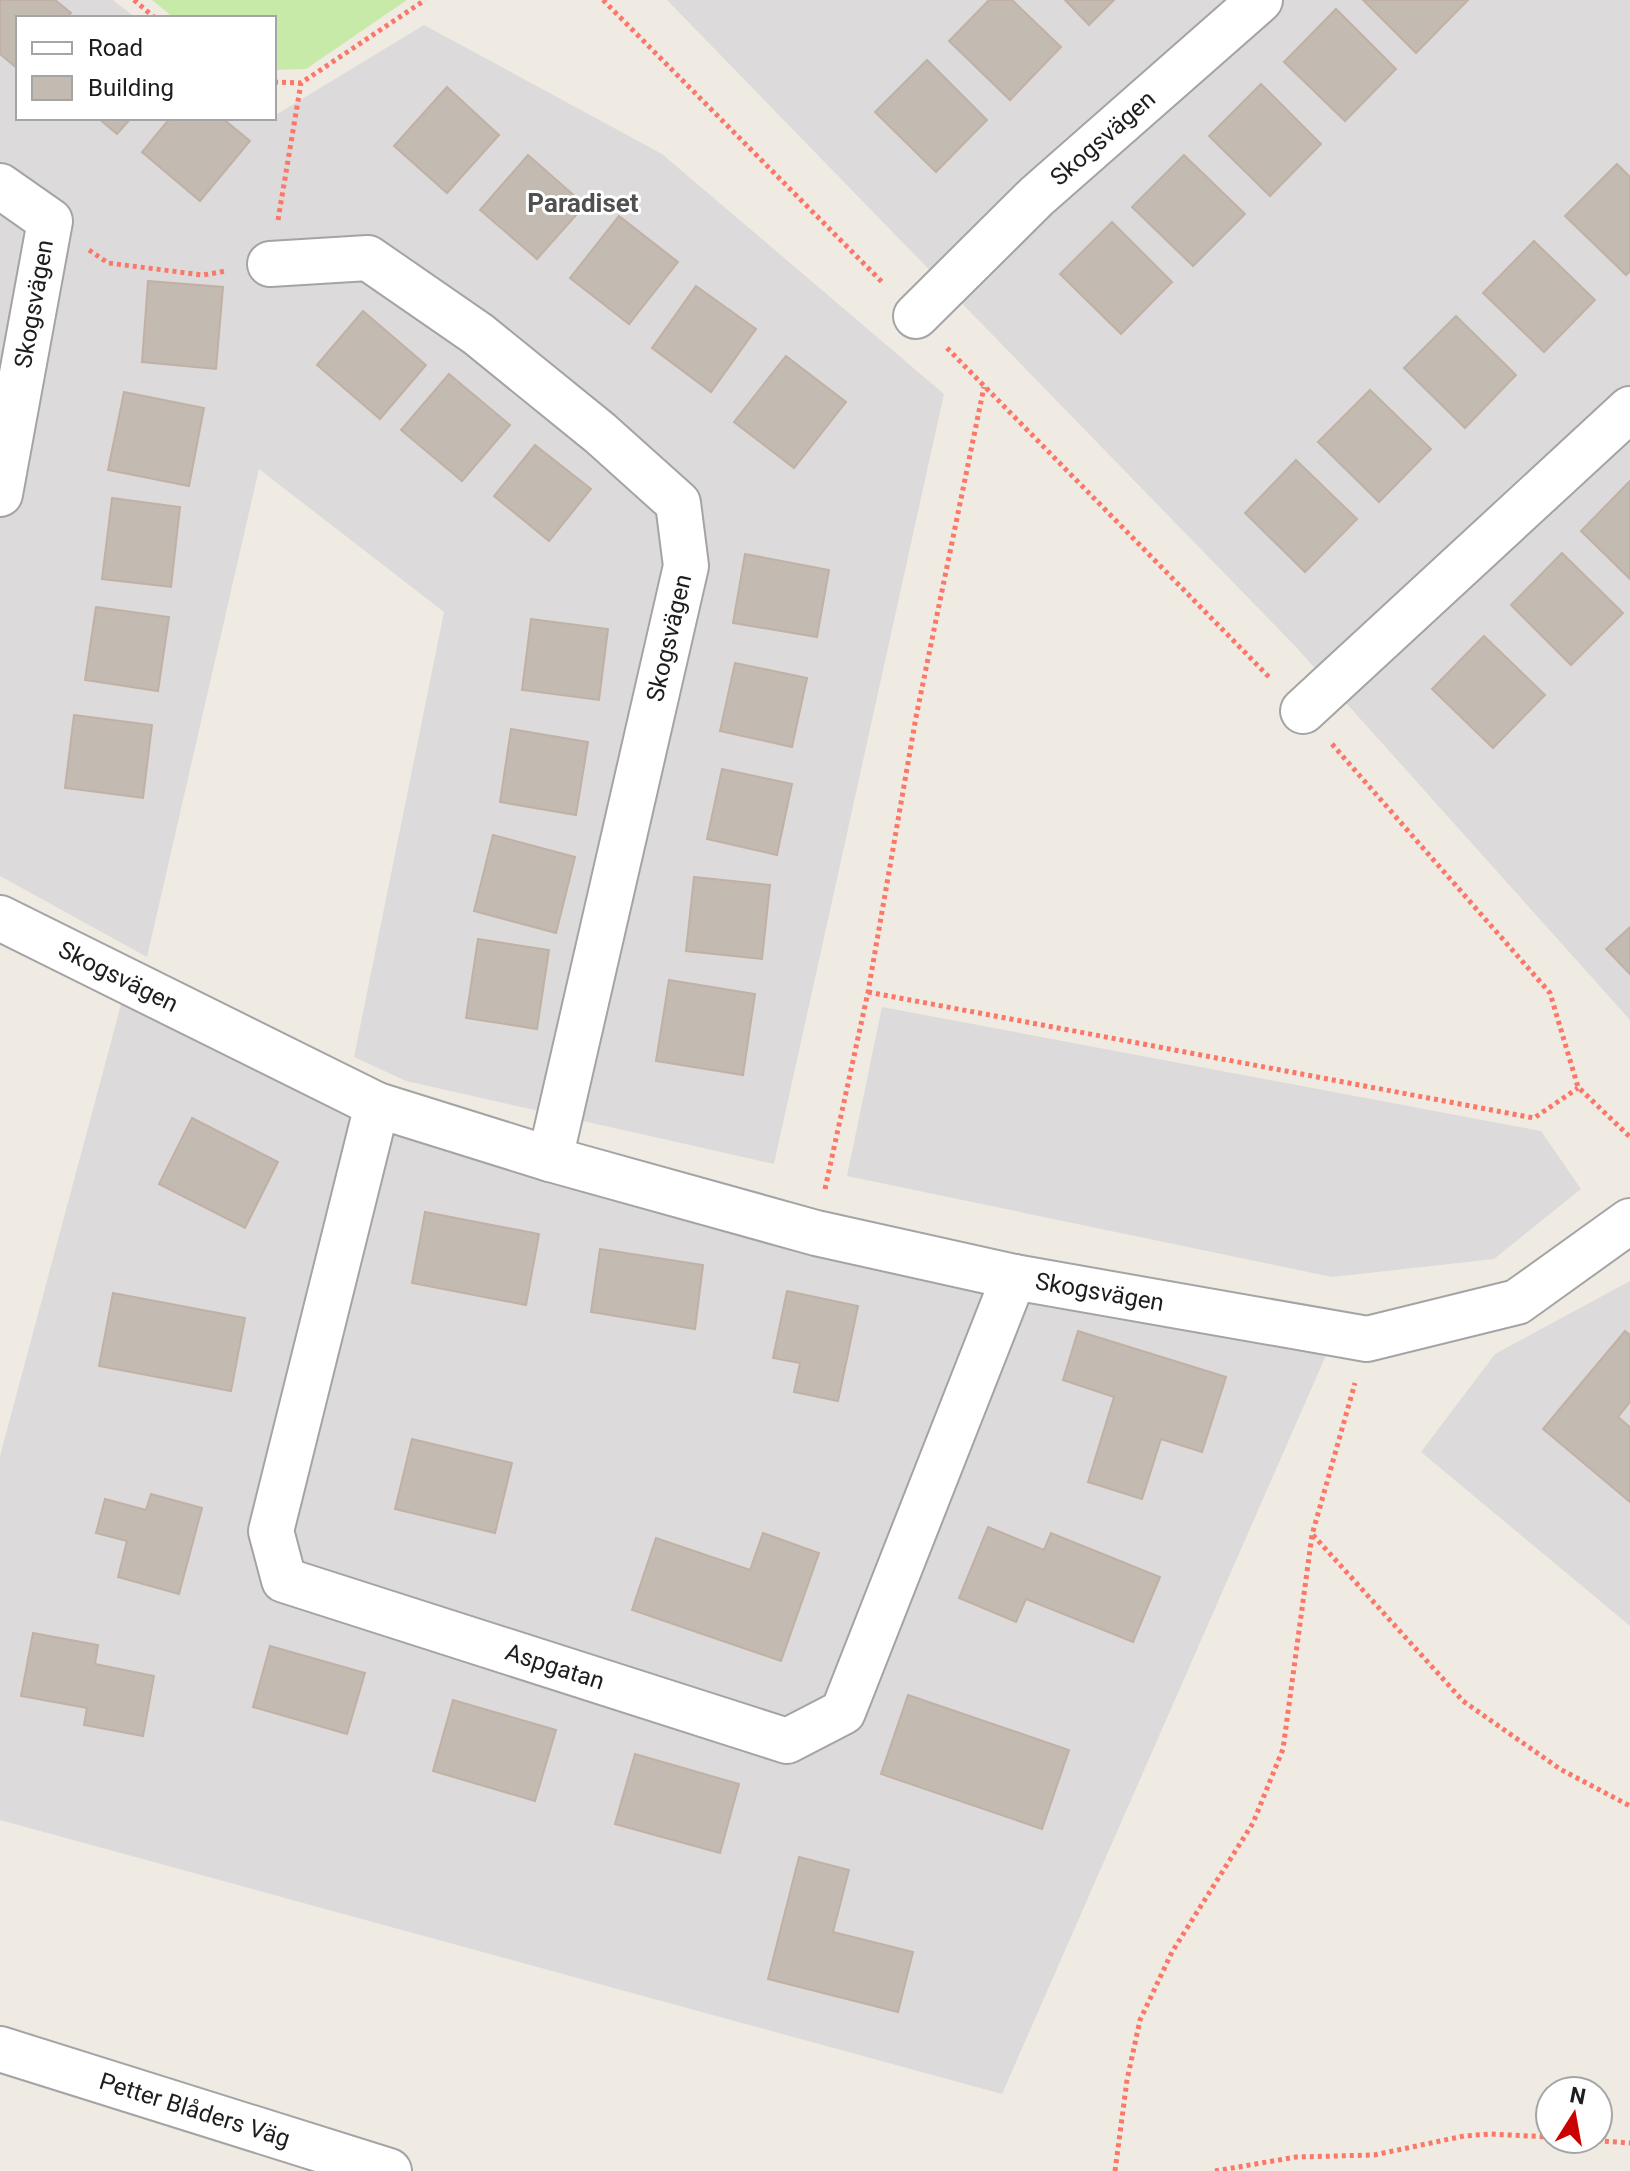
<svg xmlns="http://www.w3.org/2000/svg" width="1630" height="2171" font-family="Roboto,sans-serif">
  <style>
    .residential { fill: #dcdada }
    .grass { fill: #c8eaa8 }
    .building { fill: #c3bab2; stroke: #c1b1a5; stroke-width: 2 }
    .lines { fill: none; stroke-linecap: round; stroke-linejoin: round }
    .minor-casing { stroke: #a4a4a4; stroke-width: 48 }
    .tertiary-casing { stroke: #a4a4a4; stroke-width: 48 }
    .path { stroke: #fb7768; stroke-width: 5; stroke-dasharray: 4 4; stroke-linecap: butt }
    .minor { stroke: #fff; stroke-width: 44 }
    .tertiary { stroke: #fff; stroke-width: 44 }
    .labels { text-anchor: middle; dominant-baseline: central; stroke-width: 6; stroke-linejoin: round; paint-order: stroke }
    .street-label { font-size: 24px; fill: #1d1d1d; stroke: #fff }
    .neighbourhood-label { font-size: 26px; font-weight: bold; fill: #505050; stroke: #fff }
  </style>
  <rect width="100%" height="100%" fill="#efebe3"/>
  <!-- residential -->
  <g class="residential">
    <path d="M 0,0 L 113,0 L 136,18 L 18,18 L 18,118 L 269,119 L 274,118 L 274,116 L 424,25 L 662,154 L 944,394 L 774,1164 L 406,1081 L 354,1057 L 444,612 L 259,469 L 147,957 L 0,876 Z"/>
    <path d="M 667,0 L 1630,0 L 1630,1020 L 1296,647 Z"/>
    <path d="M 126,986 L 372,1107 L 281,1583 L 787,1745 L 845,1715 L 1022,1289 L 1327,1353 L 1002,2094 L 0,1820 L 0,1456 Z"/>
    <path d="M 882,1007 L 1541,1131 L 1581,1189 L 1494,1259 L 1332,1277 L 847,1176 Z"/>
    <path d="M 381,1112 L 1002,1283 L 838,1708 L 789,1735 L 289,1577 L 277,1531 Z"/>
    <path d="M 1630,1281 L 1630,1626 L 1421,1452 L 1495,1354 Z"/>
  </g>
  <!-- grass -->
  <path class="grass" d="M 152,0 L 407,0 L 306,69 L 274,70 L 274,18 L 174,18 Z"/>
  <!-- building -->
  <g class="building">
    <path d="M 0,0 L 55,0 L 71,13 L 67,18 L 18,18 L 18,69 L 0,54 Z"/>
    <path d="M 989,0 L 1012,0 L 1061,47 L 1010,100 L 949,41 Z"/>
    <path d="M 1065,0 L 1114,0 L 1089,25 Z"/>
    <path d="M 1363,0 L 1468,0 L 1416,53 Z"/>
    <path d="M 1336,9 L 1396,69 L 1345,121 L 1284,62 Z"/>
    <path d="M 927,60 L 987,120 L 936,172 L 875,112 Z"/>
    <path d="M 1261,84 L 1321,144 L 1270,196 L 1209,136 Z"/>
    <path d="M 447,87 L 499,135 L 447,193 L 394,146 Z"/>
    <path d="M 98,118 L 131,118 L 117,134 Z"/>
    <path d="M 170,118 L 222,118 L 250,141 L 200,201 L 142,152 Z"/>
    <path d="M 528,155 L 585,205 L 537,259 L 480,210 Z"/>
    <path d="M 1184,155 L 1245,214 L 1193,266 L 1132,207 Z"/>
    <path d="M 1617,164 L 1630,177 L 1630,271 L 1626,275 L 1565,216 Z"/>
    <path d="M 619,216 L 678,262 L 629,324 L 570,278 Z"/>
    <path d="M 1112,222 L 1172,282 L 1121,334 L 1060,274 Z"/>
    <path d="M 1534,241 L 1595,300 L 1544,352 L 1483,293 Z"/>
    <path d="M 148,281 L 223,287 L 216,369 L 142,362 Z"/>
    <path d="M 696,286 L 756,329 L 711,392 L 652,348 Z"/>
    <path d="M 363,311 L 426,365 L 380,419 L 317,365 Z"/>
    <path d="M 1456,316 L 1516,375 L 1465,428 L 1404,368 Z"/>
    <path d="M 786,356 L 846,402 L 794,468 L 734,422 Z"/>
    <path d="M 449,374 L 510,425 L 462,481 L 401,430 Z"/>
    <path d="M 1370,390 L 1431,449 L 1379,502 L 1318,442 Z"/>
    <path d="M 124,392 L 204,408 L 189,486 L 108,470 Z"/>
    <path d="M 535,445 L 591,489 L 549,541 L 494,496 Z"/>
    <path d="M 1296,460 L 1357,519 L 1305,572 L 1245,513 Z"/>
    <path d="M 1630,481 L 1630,579 L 1581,531 Z"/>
    <path d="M 112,498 L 180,507 L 171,587 L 102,579 Z"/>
    <path d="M 1562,553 L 1623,613 L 1571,665 L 1511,605 Z"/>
    <path d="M 745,554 L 829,570 L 817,637 L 733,623 Z"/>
    <path d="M 96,607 L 169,617 L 158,691 L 85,680 Z"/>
    <path d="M 531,619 L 608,629 L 599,700 L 522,690 Z"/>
    <path d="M 1484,636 L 1545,695 L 1493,748 L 1432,689 Z"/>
    <path d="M 735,663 L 807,678 L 792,747 L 720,731 Z"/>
    <path d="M 74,715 L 152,725 L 143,798 L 65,788 Z"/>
    <path d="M 511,729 L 588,742 L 576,815 L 500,802 Z"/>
    <path d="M 722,769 L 792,784 L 777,855 L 707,839 Z"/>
    <path d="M 493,835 L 575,857 L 556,933 L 474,911 Z"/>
    <path d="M 694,877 L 770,885 L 762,959 L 686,951 Z"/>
    <path d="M 1630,927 L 1630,974 L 1606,949 Z"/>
    <path d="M 478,939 L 549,950 L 537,1029 L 466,1018 Z"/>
    <path d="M 669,980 L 755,994 L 743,1075 L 656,1061 Z"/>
    <path d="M 192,1118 L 278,1162 L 245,1228 L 159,1184 Z"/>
    <path d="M 425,1212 L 539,1234 L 526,1305 L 412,1283 Z"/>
    <path d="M 600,1249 L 703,1265 L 695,1329 L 591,1312 Z"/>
    <path d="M 787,1291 L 858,1306 L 838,1401 L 794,1392 L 800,1363 L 773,1358 Z"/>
    <path d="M 113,1293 L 245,1318 L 231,1391 L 99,1366 Z"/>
    <path d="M 1078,1331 L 1226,1377 L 1202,1452 L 1161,1439 L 1142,1499 L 1088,1482 L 1114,1397 L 1063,1380 Z"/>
    <path d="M 1625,1331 L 1630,1335 L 1630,1402 L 1618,1417 L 1630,1427 L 1630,1502 L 1543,1429 Z"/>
    <path d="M 412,1439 L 512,1463 L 495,1533 L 395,1509 Z"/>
    <path d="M 151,1494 L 202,1508 L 179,1594 L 118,1577 L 127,1541 L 96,1533 L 105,1499 L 146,1510 Z"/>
    <path d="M 988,1527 L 1044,1550 L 1051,1533 L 1160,1577 L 1133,1642 L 1026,1599 L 1016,1622 L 959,1598 Z"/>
    <path d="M 763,1533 L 819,1553 L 781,1661 L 632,1610 L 656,1538 L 750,1570 Z"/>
    <path d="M 33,1633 L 98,1645 L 95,1664 L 154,1676 L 143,1736 L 84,1725 L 87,1708 L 21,1696 Z"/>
    <path d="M 270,1646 L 365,1673 L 347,1734 L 253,1707 Z"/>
    <path d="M 908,1695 L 1069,1750 L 1042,1829 L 881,1774 Z"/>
    <path d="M 453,1700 L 556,1730 L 535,1801 L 433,1771 Z"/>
    <path d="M 635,1754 L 739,1784 L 720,1853 L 615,1824 Z"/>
    <path d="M 799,1857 L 849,1870 L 833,1932 L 913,1952 L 898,2012 L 768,1979 Z"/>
  </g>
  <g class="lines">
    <defs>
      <g id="minor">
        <path d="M 0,186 L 50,221 L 0,494"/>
        <path d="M 270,264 L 368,258 L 478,334 L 600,433 L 678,503 L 686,566 L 550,1159"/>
        <path id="s1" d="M 916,316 L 1037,196 L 1260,0"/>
        <path d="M 1303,711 L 1630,409"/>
        <path id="s2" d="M 0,918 L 377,1105 L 550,1159 L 816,1233 L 1014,1277 L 1367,1339 L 1517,1302 L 1630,1221"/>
        <path id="s3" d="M 377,1105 L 271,1531 L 284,1580 L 787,1741 L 843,1712 L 1014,1277"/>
      </g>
      <g id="tertiary">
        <path id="s4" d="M 0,2049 L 389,2171"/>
      </g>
    </defs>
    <!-- minor casing -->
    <use href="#minor" class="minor-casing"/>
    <!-- tertiary casing -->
    <use href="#tertiary" class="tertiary-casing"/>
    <!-- path -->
    <g class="path">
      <path d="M 134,0 L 155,18"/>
      <path d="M 603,0 L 884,284"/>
      <path d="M 274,82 L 301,83"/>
      <path d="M 278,220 L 301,83 L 425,0"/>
      <path d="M 89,250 L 108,263 L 203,275 L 226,271"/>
      <path d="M 947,348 L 1270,678"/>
      <path d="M 1332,744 L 1550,993 L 1578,1087 L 1630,1137"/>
      <path d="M 868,992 L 1534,1118 L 1578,1088"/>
      <path d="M 825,1189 L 868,992 L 916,717 L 984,387"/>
      <path d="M 1313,1535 L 1463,1701 L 1560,1769 L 1630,1806"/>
      <path d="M 1573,2139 L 1630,2143"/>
      <path d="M 1115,2171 L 1127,2080 L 1140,2020 L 1172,1952 L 1253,1823 L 1283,1749 L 1312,1535 L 1355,1383"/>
      <path d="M 1215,2171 L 1296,2157 L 1374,2155 L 1464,2136 L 1490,2134 L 1550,2137"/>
    </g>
    <!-- minor -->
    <use href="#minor" class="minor"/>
    <!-- tertiary -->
    <use href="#tertiary" class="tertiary"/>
  </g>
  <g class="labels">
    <!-- street labels -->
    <g class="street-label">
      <text stroke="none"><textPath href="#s1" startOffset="258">Skogsvägen</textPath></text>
      <text transform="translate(34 304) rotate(-80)">Skogsvägen</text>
      <text transform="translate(669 638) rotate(-77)">Skogsvägen</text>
      <text stroke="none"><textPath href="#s2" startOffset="132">Skogsvägen</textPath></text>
      <text stroke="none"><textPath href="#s2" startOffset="1168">Skogsvägen</textPath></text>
      <text stroke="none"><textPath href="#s3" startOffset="774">Aspgatan</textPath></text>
      <text stroke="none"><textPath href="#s4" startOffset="204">Petter Blåders Väg</textPath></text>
    </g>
    <!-- neighbourhood labels -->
    <g class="neighbourhood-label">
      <text x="583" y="203">Paradiset</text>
    </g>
  </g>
  <!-- legend -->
  <rect x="16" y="16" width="260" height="104" fill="#ffffff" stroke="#a5a5a5" stroke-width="2"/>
  <rect x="32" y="42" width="40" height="12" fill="#ffffff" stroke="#a5a5a5" stroke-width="2"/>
  <text x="88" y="56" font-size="24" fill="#1d1d1d">Road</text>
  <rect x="32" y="76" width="40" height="24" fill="#c3bab2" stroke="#a5a5a5" stroke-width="2"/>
  <text x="88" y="96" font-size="24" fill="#1d1d1d">Building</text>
  <!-- north arrow -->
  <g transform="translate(1574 2115) rotate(11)"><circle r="38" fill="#ffffff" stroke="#a5a5a5" stroke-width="2"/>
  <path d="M0-6L14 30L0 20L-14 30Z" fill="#cb0000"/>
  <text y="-12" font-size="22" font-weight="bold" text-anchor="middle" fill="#1d1d1d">N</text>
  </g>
</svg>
